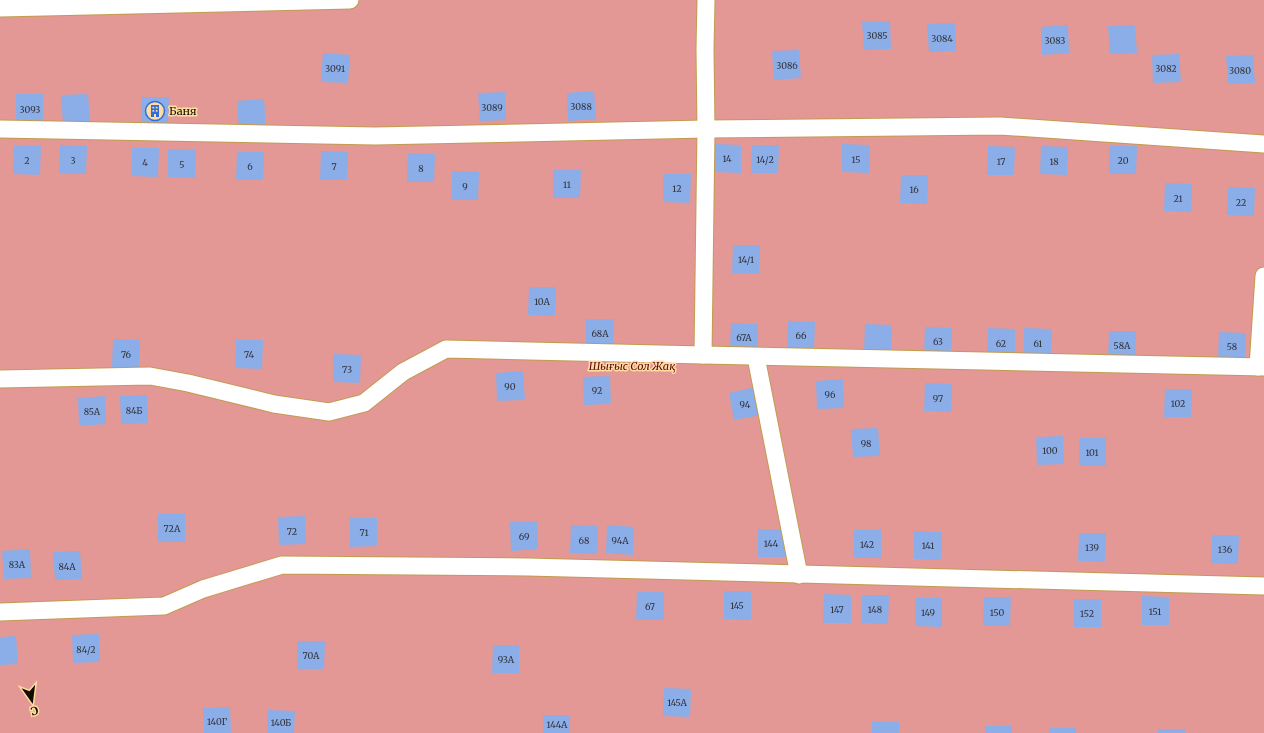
<svg xmlns="http://www.w3.org/2000/svg" width="1264" height="733" font-family="Merriweather,serif">
  <style>
    .green { fill: #e49895 }
    .building { fill: #8bade8 }
    .lines { fill: none; stroke-linecap: round; stroke-linejoin: round }
    .minor-casing { stroke: #c39b4f; stroke-width: 19 }
    .minor { stroke: #fff; stroke-width: 17 }
    .labels { text-anchor: middle; dominant-baseline: central; stroke-width: 3; stroke-linejoin: round; paint-order: stroke }
    .number-label { font-size: 9px; fill: #33343a }
    .poi-label { font-size: 11px; fill: #160b00; stroke: #fedda1; text-anchor: start }
    .park-label { font-size: 11px; font-style: italic; fill: #620211; stroke: #fedda1 }
  </style>
  <rect width="100%" height="100%" fill="#f8ce82"/>
  <!-- green -->
  <rect class="green" x="0" y="0" width="1264" height="733"/>
  <!-- building -->
  <g class="building">
    <path d="M 890,21 L 891,49 L 864,50 L 862,22 Z"/>
    <path d="M 955,23 L 956,51 L 929,52 L 927,24 Z"/>
    <path d="M 1068,25 L 1069,53 L 1042,55 L 1041,27 Z"/>
    <path d="M 1135,25 L 1137,53 L 1110,54 L 1108,26 Z"/>
    <path d="M 799,50 L 801,78 L 774,80 L 772,51 Z"/>
    <path d="M 323,53 L 350,55 L 348,83 L 321,82 Z"/>
    <path d="M 1179,54 L 1181,82 L 1153,83 L 1152,55 Z"/>
    <path d="M 1253,55 L 1255,83 L 1228,84 L 1226,56 Z"/>
    <path d="M 594,91 L 596,119 L 568,121 L 567,93 Z"/>
    <path d="M 505,92 L 506,120 L 480,121 L 478,93 Z"/>
    <rect x="16" y="94" width="27" height="29"/>
    <path d="M 88,94 L 90,122 L 63,123 L 61,95 Z"/>
    <path d="M 141,97 L 169,97 L 168,125 L 141,125 Z"/>
    <path d="M 264,99 L 266,127 L 239,129 L 237,101 Z"/>
    <path d="M 714,144 L 741,145 L 741,173 L 713,172 Z"/>
    <path d="M 842,144 L 870,145 L 869,173 L 842,172 Z"/>
    <path d="M 60,145 L 87,146 L 86,174 L 59,173 Z"/>
    <path d="M 752,145 L 779,145 L 778,173 L 751,173 Z"/>
    <path d="M 14,146 L 41,146 L 40,175 L 13,174 Z"/>
    <path d="M 988,146 L 1015,147 L 1014,175 L 987,175 Z"/>
    <path d="M 1041,146 L 1068,147 L 1067,175 L 1040,174 Z"/>
    <path d="M 1109,146 L 1137,146 L 1136,174 L 1109,174 Z"/>
    <path d="M 132,148 L 159,148 L 158,177 L 131,176 Z"/>
    <path d="M 168,149 L 196,150 L 195,178 L 168,177 Z"/>
    <path d="M 321,151 L 348,152 L 347,180 L 320,180 Z"/>
    <path d="M 237,152 L 264,152 L 263,180 L 236,180 Z"/>
    <path d="M 408,153 L 435,154 L 434,182 L 407,182 Z"/>
    <path d="M 553,170 L 581,170 L 580,198 L 553,198 Z"/>
    <path d="M 452,171 L 479,172 L 478,200 L 451,200 Z"/>
    <path d="M 663,174 L 691,174 L 690,203 L 663,202 Z"/>
    <path d="M 901,175 L 928,175 L 927,204 L 900,203 Z"/>
    <path d="M 1165,183 L 1192,184 L 1191,212 L 1164,211 Z"/>
    <path d="M 1228,187 L 1255,188 L 1254,216 L 1227,215 Z"/>
    <path d="M 733,245 L 760,245 L 759,274 L 732,273 Z"/>
    <path d="M 529,287 L 556,287 L 555,316 L 528,315 Z"/>
    <path d="M 586,319 L 614,319 L 613,347 L 586,347 Z"/>
    <path d="M 788,321 L 815,322 L 814,350 L 787,349 Z"/>
    <path d="M 731,323 L 758,324 L 757,352 L 730,351 Z"/>
    <path d="M 865,324 L 892,325 L 891,353 L 864,352 Z"/>
    <path d="M 925,327 L 952,328 L 951,356 L 924,355 Z"/>
    <path d="M 988,328 L 1015,329 L 1015,357 L 987,356 Z"/>
    <path d="M 1024,328 L 1052,329 L 1051,357 L 1024,357 Z"/>
    <path d="M 1109,331 L 1136,331 L 1135,360 L 1108,359 Z"/>
    <path d="M 1219,332 L 1246,333 L 1245,361 L 1218,360 Z"/>
    <path d="M 113,339 L 140,340 L 139,368 L 112,367 Z"/>
    <path d="M 236,340 L 263,340 L 262,369 L 235,368 Z"/>
    <path d="M 333,354 L 361,355 L 360,383 L 333,382 Z"/>
    <path d="M 523,371 L 525,400 L 497,401 L 496,373 Z"/>
    <path d="M 610,376 L 611,404 L 584,405 L 583,377 Z"/>
    <path d="M 843,379 L 844,408 L 817,409 L 816,381 Z"/>
    <path d="M 925,383 L 952,384 L 951,412 L 924,411 Z"/>
    <path d="M 755,387 L 761,415 L 734,420 L 729,393 Z"/>
    <path d="M 1165,389 L 1192,389 L 1191,417 L 1164,417 Z"/>
    <path d="M 147,395 L 148,423 L 121,424 L 120,396 Z"/>
    <path d="M 105,396 L 106,424 L 79,426 L 78,398 Z"/>
    <path d="M 878,428 L 880,456 L 853,457 L 851,429 Z"/>
    <path d="M 1063,436 L 1064,464 L 1037,465 L 1036,437 Z"/>
    <rect x="1079" y="438" width="27" height="28"/>
    <rect x="158" y="514" width="27" height="28"/>
    <path d="M 305,516 L 306,544 L 279,545 L 278,517 Z"/>
    <path d="M 350,518 L 377,518 L 377,546 L 350,547 Z"/>
    <path d="M 537,521 L 538,549 L 511,551 L 510,522 Z"/>
    <path d="M 571,525 L 598,526 L 597,554 L 570,553 Z"/>
    <path d="M 607,525 L 634,527 L 633,555 L 606,553 Z"/>
    <rect x="758" y="529" width="27" height="28"/>
    <rect x="854" y="530" width="27" height="28"/>
    <path d="M 914,531 L 942,532 L 941,560 L 914,559 Z"/>
    <path d="M 1079,533 L 1106,533 L 1105,562 L 1078,561 Z"/>
    <path d="M 1212,535 L 1239,535 L 1238,564 L 1211,563 Z"/>
    <path d="M 30,549 L 31,578 L 4,579 L 2,551 Z"/>
    <path d="M 80,551 L 82,579 L 55,580 L 53,552 Z"/>
    <path d="M 724,591 L 751,591 L 751,620 L 724,619 Z"/>
    <path d="M 637,592 L 664,592 L 664,620 L 636,620 Z"/>
    <path d="M 824,594 L 851,595 L 851,623 L 823,623 Z"/>
    <path d="M 862,595 L 889,595 L 888,624 L 861,623 Z"/>
    <path d="M 1142,596 L 1169,597 L 1169,625 L 1142,625 Z"/>
    <path d="M 984,597 L 1011,597 L 1010,626 L 983,626 Z"/>
    <path d="M 915,598 L 942,598 L 942,627 L 915,626 Z"/>
    <rect x="1074" y="599" width="27" height="28"/>
    <path d="M 99,634 L 100,662 L 73,663 L 72,635 Z"/>
    <path d="M 16,636 L 18,664 L 0,665 L 0,637 Z"/>
    <path d="M 297,641 L 325,641 L 324,669 L 297,669 Z"/>
    <path d="M 493,645 L 519,645 L 519,673 L 492,673 Z"/>
    <path d="M 664,688 L 691,689 L 690,717 L 663,716 Z"/>
    <path d="M 230,707 L 231,733 L 204,733 L 203,708 Z"/>
    <path d="M 267,710 L 295,711 L 294,733 L 267,733 Z"/>
    <rect x="543" y="715" width="27" height="18"/>
    <rect x="872" y="722" width="27" height="11"/>
    <rect x="985" y="726" width="27" height="7"/>
    <rect x="1049" y="728" width="27" height="5"/>
    <rect x="1158" y="729" width="27" height="4"/>
  </g>
  <g class="lines">
    <defs>
      <g id="minor">
        <path d="M 706,0 L 705,49 L 706,129 L 703,355 L 1264,367"/>
        <path d="M 0,8 L 350,0"/>
        <path d="M 0,129 L 375,136 L 706,129 L 1000,126 L 1264,144"/>
        <path d="M 756,357 L 799,575"/>
        <path d="M 1258,367 L 1264,276"/>
        <path d="M 0,379 L 150,376 L 188,383 L 274,404 L 329,412 L 364,403 L 403,372 L 446,349 L 703,355"/>
        <path d="M 0,612 L 164,606 L 203,589 L 282,565 L 528,567 L 1264,586"/>
      </g>
    </defs>
    <!-- minor casing -->
    <use href="#minor" class="minor-casing"/>
    <!-- minor -->
    <use href="#minor" class="minor"/>
  </g>
  <!-- icons -->
  <defs>
    <symbol id="building-ring" viewBox="-11 -11 22 22"><circle r="9.5" fill="#fedda1" stroke="#336cda" stroke-width="1.5"/><path d="M-4-6H4V6H1V3H-1V6H-4ZM-2.5-4.3h1.7v1.8h-1.7ZM.8-4.3h1.7v1.8H.8ZM-2.5-1h1.7V.8h-1.7ZM.8-1h1.7V.8H.8Z" fill="#336cda"/></symbol>
  </defs>
  <g fill-rule="evenodd">
    <use href="#building-ring" x="144" y="100" width="22" height="22"/>
  </g>
  <g class="labels">
    <!-- number labels -->
    <g class="number-label">
      <text x="877" y="35">3085</text>
      <text x="942" y="38">3084</text>
      <text x="1055" y="40">3083</text>
      <text x="787" y="65">3086</text>
      <text x="335" y="68">3091</text>
      <text x="1166" y="68">3082</text>
      <text x="1240" y="70">3080</text>
      <text x="581" y="106">3088</text>
      <text x="492" y="107">3089</text>
      <text x="30" y="109">3093</text>
      <text x="727" y="158">14</text>
      <text x="765" y="159">14/2</text>
      <text x="856" y="159">15</text>
      <text x="27" y="160">2</text>
      <text x="73" y="160">3</text>
      <text x="1123" y="160">20</text>
      <text x="1001" y="161">17</text>
      <text x="1054" y="161">18</text>
      <text x="145" y="162">4</text>
      <text x="182" y="164">5</text>
      <text x="250" y="166">6</text>
      <text x="334" y="166">7</text>
      <text x="421" y="168">8</text>
      <text x="567" y="184">11</text>
      <text x="465" y="186">9</text>
      <text x="677" y="188">12</text>
      <text x="914" y="189">16</text>
      <text x="1178" y="198">21</text>
      <text x="1241" y="202">22</text>
      <text x="746" y="259">14/1</text>
      <text x="542" y="301">10А</text>
      <text x="600" y="333">68А</text>
      <text x="801" y="335">66</text>
      <text x="744" y="337">67А</text>
      <text x="938" y="341">63</text>
      <text x="1001" y="343">62</text>
      <text x="1038" y="343">61</text>
      <text x="1122" y="345">58А</text>
      <text x="1232" y="346">58</text>
      <text x="126" y="354">76</text>
      <text x="249" y="354">74</text>
      <text x="347" y="369">73</text>
      <text x="510" y="386">90</text>
      <text x="597" y="390">92</text>
      <text x="830" y="394">96</text>
      <text x="938" y="398">97</text>
      <text x="1178" y="403">102</text>
      <text x="745" y="404">94</text>
      <text x="134" y="410">84Б</text>
      <text x="92" y="411">85А</text>
      <text x="866" y="443">98</text>
      <text x="1050" y="450">100</text>
      <text x="1092" y="452">101</text>
      <text x="172" y="528">72А</text>
      <text x="292" y="531">72</text>
      <text x="364" y="532">71</text>
      <text x="524" y="536">69</text>
      <text x="584" y="540">68</text>
      <text x="620" y="540">94А</text>
      <text x="771" y="543">144</text>
      <text x="867" y="544">142</text>
      <text x="928" y="545">141</text>
      <text x="1092" y="547">139</text>
      <text x="1225" y="549">136</text>
      <text x="17" y="564">83А</text>
      <text x="67" y="566">84А</text>
      <text x="737" y="605">145</text>
      <text x="650" y="606">67</text>
      <text x="837" y="609">147</text>
      <text x="875" y="609">148</text>
      <text x="1155" y="611">151</text>
      <text x="928" y="612">149</text>
      <text x="997" y="612">150</text>
      <text x="1087" y="613">152</text>
      <text x="86" y="649">84/2</text>
      <text x="311" y="655">70А</text>
      <text x="506" y="659">93А</text>
      <text x="677" y="702">145А</text>
      <text x="217" y="721">140Г</text>
      <text x="281" y="722">140Б</text>
      <text x="557" y="724">144А</text>
    </g>
    <!-- poi labels -->
    <g class="poi-label">
      <text x="169" y="111">Баня</text>
    </g>
    <!-- park labels -->
    <g class="park-label">
      <text x="632" y="366">Шығыс Сол Жақ</text>
    </g>
  </g>
  <!-- north arrow -->
  <g transform="translate(32 701) rotate(166)" stroke="#fedda1" stroke-width="3" paint-order="stroke">
  <path d="M0-3L7 15L0 10L-7 15Z" fill="#160b00"/>
  <text y="-6" font-size="11" font-weight="bold" text-anchor="middle" fill="#160b00">С</text>
  </g>
</svg>
